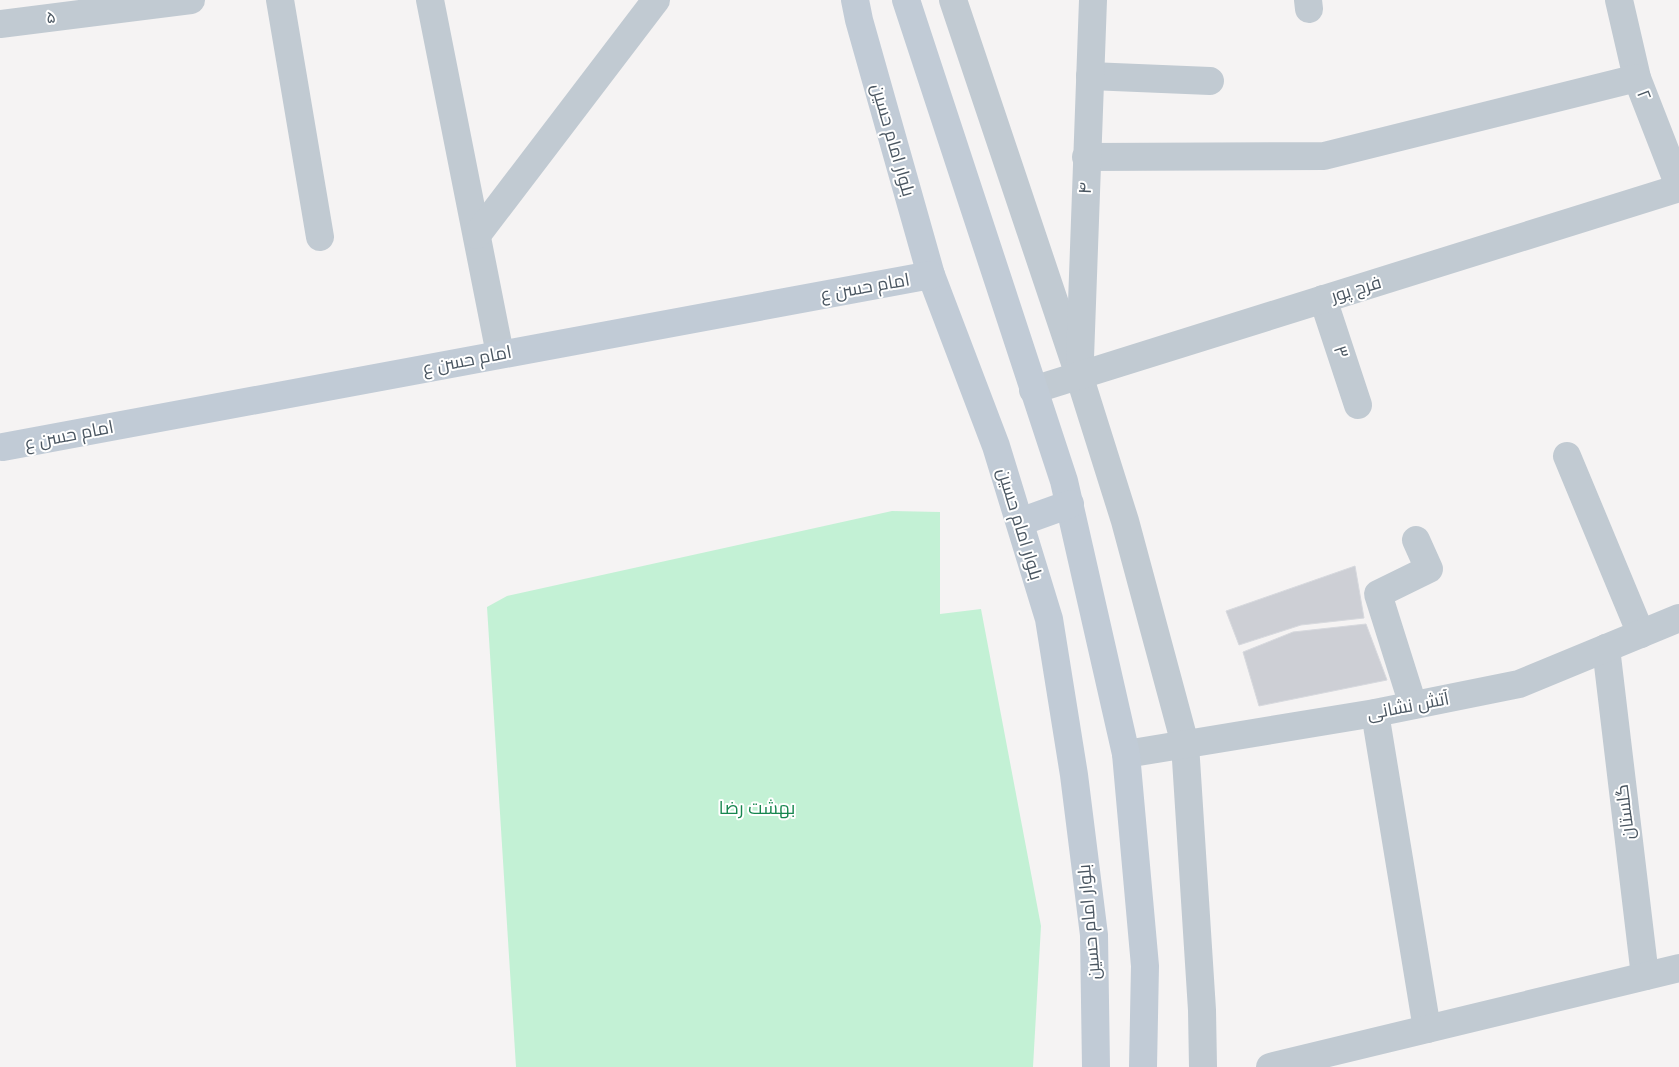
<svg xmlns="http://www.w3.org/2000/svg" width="1679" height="1067" font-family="'DM Sans',Cairo,sans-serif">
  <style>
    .green { fill: #c3f1d5 }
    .building { fill: #cdcfd5; stroke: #d7d9de }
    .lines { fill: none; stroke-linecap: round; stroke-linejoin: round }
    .street { stroke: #c1cad2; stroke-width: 28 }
    .secondary { stroke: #c1cbd6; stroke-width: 28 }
    .labels { text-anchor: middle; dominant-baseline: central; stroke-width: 4; stroke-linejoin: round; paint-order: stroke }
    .street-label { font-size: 18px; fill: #4a5661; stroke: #fff }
    .park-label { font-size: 18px; fill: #17864f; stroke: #fff }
  </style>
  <rect width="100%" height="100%" fill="#f5f3f3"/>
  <!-- green -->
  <path class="green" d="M 892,511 L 940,512 L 940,614 L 981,609 L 1041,926 L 1033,1067 L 516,1067 L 487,607 L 507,596 Z"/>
  <!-- building -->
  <g class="building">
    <path d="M 1355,566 L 1364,618 L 1301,625 L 1239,645 L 1226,611 Z"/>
    <path d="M 1366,624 L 1387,680 L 1259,706 L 1243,652 L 1293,632 Z"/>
  </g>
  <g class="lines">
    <!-- street -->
    <g class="street">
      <path d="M 280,0 L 320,237"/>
      <path d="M 430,0 L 500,354"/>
      <path d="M 953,0 L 1079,375 L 1125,521 L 1185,744 L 1202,1010 L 1203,1067"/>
      <path d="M 1308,0 L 1309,9"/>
      <path d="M 1619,0 L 1637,78 L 1679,186"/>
      <path d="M 0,24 L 191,0"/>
      <path d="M 1090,76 L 1210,81"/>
      <path d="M 1086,157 L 1324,156 L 1637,78"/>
      <path d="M 477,235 L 656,0"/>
      <path d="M 1323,299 L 1358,405"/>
      <path d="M 1080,358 L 1093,0"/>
      <path d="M 1033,390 L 1679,188"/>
      <path d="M 1567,456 L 1641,634"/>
      <path d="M 1606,648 L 1645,976"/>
      <path d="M 1413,705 L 1378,594 L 1429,569 L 1416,540"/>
      <path d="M 1375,713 L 1427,1029"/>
      <path d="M 1126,754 L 1375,713 L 1519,684 L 1679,618"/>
      <path d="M 1270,1067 L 1679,968"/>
    </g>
    <!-- secondary -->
    <g class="secondary">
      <path d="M 855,0 L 859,20 L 931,275 L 996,446 L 1049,619 L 1074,775 L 1094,935 L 1096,1067"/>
      <path d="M 906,0 L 1064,481 L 1126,754 L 1145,966 L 1143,1067"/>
      <path d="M 3,447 L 931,275"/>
      <path d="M 1020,522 L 1070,504"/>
    </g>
  </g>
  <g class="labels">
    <!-- street labels -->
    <g class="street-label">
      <text transform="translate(51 17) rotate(-7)">۵</text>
      <text transform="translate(1644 95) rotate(69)">۲</text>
      <text transform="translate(893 140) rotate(74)">بلوار امام حسین</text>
      <text transform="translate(1085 188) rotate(-88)">۴</text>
      <text transform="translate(865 287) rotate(-10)">امام حسن ع</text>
      <text transform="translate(1356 289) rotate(-17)">فرج پور</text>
      <text transform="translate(1341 352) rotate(72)">۳</text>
      <text transform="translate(467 360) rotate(-11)">امام حسن ع</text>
      <text transform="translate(69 435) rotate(-11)">امام حسن ع</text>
      <text transform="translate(1020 524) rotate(73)">بلوار امام حسین</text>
      <text transform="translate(1408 706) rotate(-11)">آتش نشانی</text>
      <text transform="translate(1625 812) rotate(-97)">گلستان</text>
      <text transform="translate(1089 922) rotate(-95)">بلوار امام حسین</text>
    </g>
    <!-- park labels -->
    <g class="park-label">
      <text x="757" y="808">بهشت رضا</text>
    </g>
  </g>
</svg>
